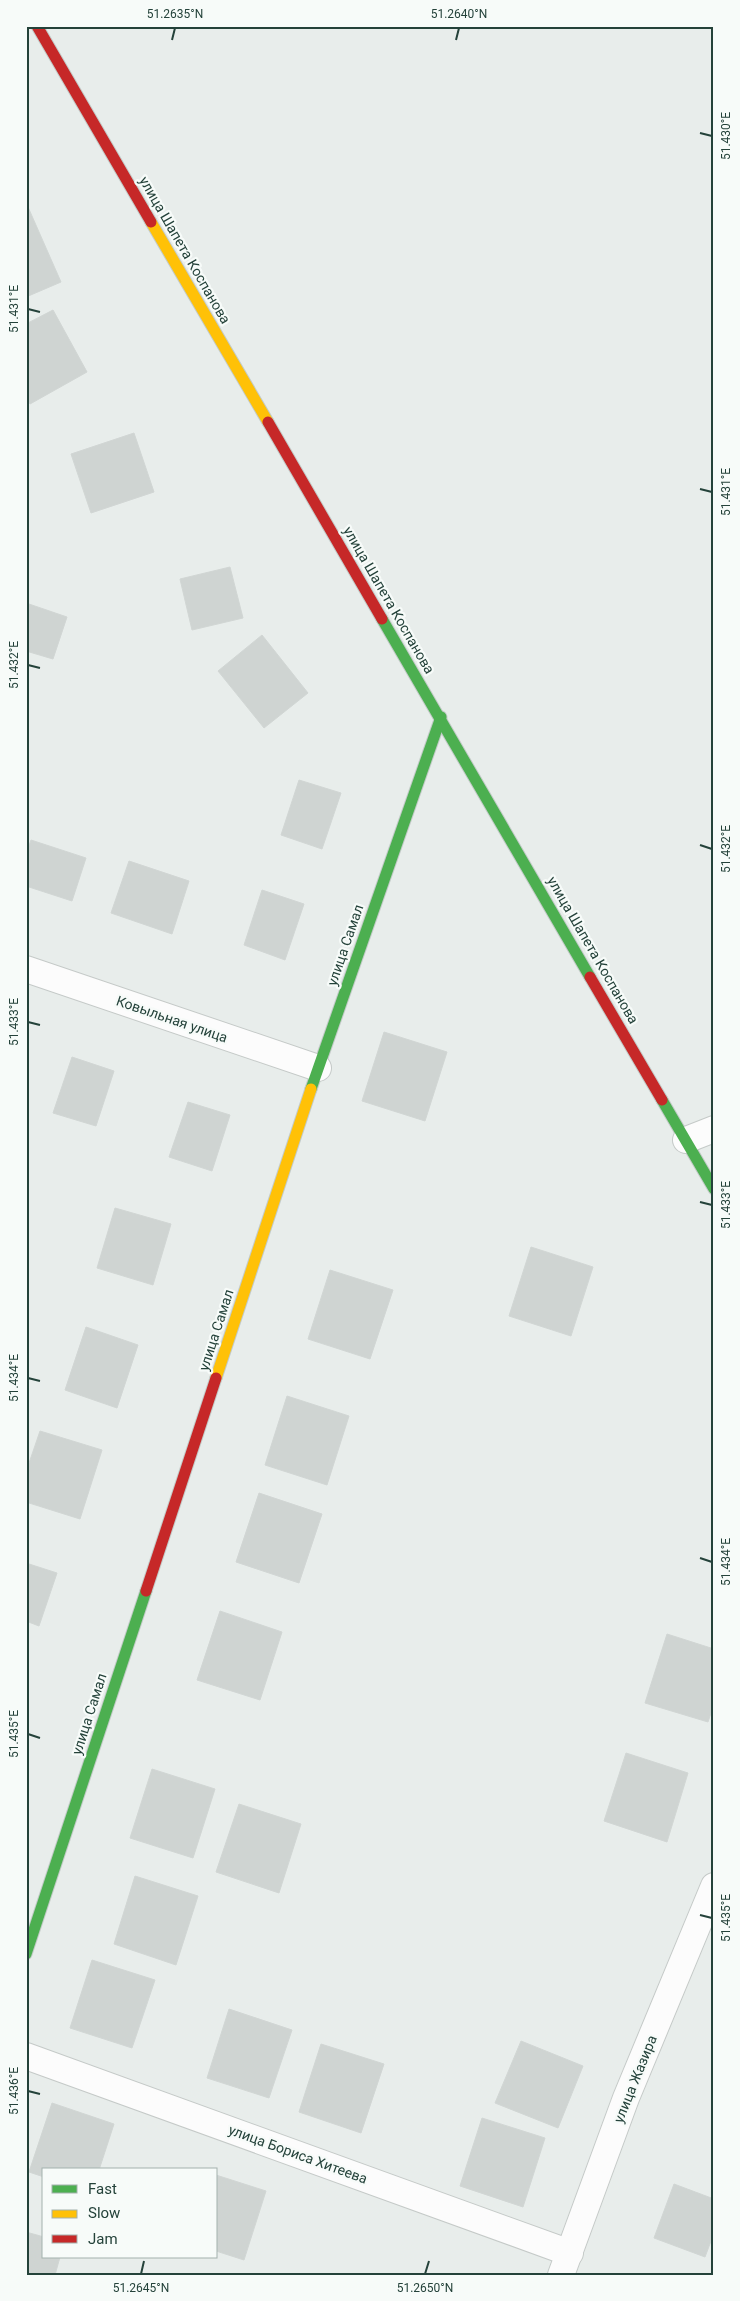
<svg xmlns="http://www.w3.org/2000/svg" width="740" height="2301" font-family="Roboto,sans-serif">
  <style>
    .building { fill: #cfd4d2; stroke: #d1d6d4 }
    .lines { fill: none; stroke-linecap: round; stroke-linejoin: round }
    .street-casing { stroke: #c5cac8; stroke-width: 28 }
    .fast-casing { stroke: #c3cbc8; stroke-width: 13 }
    .slow-casing { stroke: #c3cbc8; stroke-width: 13 }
    .jam-casing { stroke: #c3cbc8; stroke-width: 13 }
    .street { stroke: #fcfcfc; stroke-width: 26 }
    .fast { stroke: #4caf50; stroke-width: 11 }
    .slow { stroke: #ffc107; stroke-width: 11 }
    .jam { stroke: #c62828; stroke-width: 11 }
    .ticks { fill: none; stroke: #24423a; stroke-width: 2 }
    .labels { text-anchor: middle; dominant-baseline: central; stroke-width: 4.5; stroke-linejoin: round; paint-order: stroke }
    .street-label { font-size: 14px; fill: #24423a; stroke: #f7fbf9 }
    .neatline { fill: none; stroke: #24423a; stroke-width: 2 }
    .ticks-label { font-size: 12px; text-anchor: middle; fill: #24423a }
  </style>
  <rect width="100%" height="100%" fill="#e8edeb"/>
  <!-- building -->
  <g class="building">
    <path d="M 26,207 L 28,207 L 61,282 L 26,297 Z"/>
    <path d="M 53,310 L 87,372 L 30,404 L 26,396 L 26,324 Z"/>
    <path d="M 134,433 L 154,492 L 91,513 L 71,454 Z"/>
    <path d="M 230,567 L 243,618 L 192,630 L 180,579 Z"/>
    <path d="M 26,603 L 67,617 L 53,659 L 26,651 Z"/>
    <path d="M 262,635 L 308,693 L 264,728 L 218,671 Z"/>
    <path d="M 299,780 L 341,793 L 322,849 L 281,835 Z"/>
    <path d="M 31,840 L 86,858 L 72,901 L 26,886 L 26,854 Z"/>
    <path d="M 129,861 L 189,881 L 172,934 L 111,913 Z"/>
    <path d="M 262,890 L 304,904 L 285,960 L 244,945 Z"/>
    <path d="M 384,1032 L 447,1052 L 425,1121 L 362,1101 Z"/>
    <path d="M 72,1057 L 114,1071 L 96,1126 L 53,1113 Z"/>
    <path d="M 188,1102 L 230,1115 L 212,1171 L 169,1157 Z"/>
    <path d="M 115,1208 L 171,1224 L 153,1285 L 97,1268 Z"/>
    <path d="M 531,1247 L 593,1267 L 571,1336 L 509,1316 Z"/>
    <path d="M 330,1270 L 393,1290 L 370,1359 L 308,1339 Z"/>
    <path d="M 86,1327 L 138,1345 L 117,1408 L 65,1390 Z"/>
    <path d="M 287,1396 L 349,1416 L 327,1485 L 265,1465 Z"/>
    <path d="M 40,1431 L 102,1450 L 80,1519 L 26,1502 L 26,1472 Z"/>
    <path d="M 259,1493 L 322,1514 L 299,1583 L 236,1562 Z"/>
    <path d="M 26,1563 L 57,1573 L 39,1626 L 26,1621 Z"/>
    <path d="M 220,1611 L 282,1632 L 260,1700 L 197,1680 Z"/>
    <path d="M 667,1634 L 714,1649 L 714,1704 L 708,1722 L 645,1703 Z"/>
    <path d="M 626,1753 L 688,1773 L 667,1842 L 604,1821 Z"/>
    <path d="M 152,1769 L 215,1789 L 193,1858 L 130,1838 Z"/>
    <path d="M 239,1804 L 301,1824 L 279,1893 L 216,1872 Z"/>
    <path d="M 135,1876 L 198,1896 L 176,1965 L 114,1944 Z"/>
    <path d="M 92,1960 L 155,1980 L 132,2048 L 70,2028 Z"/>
    <path d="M 229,2009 L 292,2030 L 269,2098 L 207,2078 Z"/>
    <path d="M 521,2041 L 583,2066 L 558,2128 L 495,2103 Z"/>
    <path d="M 321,2044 L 384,2064 L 361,2133 L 299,2112 Z"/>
    <path d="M 52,2103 L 114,2124 L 99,2170 L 44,2170 L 44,2177 L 29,2172 Z"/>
    <path d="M 482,2118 L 545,2138 L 523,2207 L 460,2186 Z"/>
    <path d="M 216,2175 L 266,2191 L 244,2260 L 216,2251 Z"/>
    <path d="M 674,2184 L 714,2199 L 714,2233 L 705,2257 L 654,2238 Z"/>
    <path d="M 26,2232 L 44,2237 L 44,2257 L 60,2257 L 55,2275 L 26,2275 Z"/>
  </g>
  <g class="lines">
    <defs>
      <g id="street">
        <path d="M 26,969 L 318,1068"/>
        <path d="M 686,1140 L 714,1129"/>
        <path d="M 26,2056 L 570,2253"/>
        <path d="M 561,2275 L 626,2098 L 714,1886"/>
      </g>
      <g id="fast">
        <path d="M 382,619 L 590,977"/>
        <path d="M 311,1089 L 441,717"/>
        <path d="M 662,1100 L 714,1189"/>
        <path d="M 26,1954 L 146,1591"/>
      </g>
      <g id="slow">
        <path d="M 151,222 L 268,422"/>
        <path d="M 216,1378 L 311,1089"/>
      </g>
      <g id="jam">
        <path d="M 37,26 L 151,222"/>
        <path d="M 268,422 L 382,619"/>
        <path d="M 590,977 L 662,1100"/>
        <path d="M 146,1591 L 216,1378"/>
      </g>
    </defs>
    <!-- street casing -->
    <use href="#street" class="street-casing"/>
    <!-- fast casing -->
    <use href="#fast" class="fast-casing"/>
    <!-- slow casing -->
    <use href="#slow" class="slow-casing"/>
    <!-- jam casing -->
    <use href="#jam" class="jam-casing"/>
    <!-- street -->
    <use href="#street" class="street"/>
    <!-- fast -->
    <use href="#fast" class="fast"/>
    <!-- slow -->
    <use href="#slow" class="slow"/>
    <!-- jam -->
    <use href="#jam" class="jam"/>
  </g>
  <!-- ticks -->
  <path class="ticks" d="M 172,40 L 175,28M 456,40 L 459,28M 700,133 L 712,136M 28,309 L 40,312M 700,489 L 712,492M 28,665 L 40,668M 700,845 L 712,849M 28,1022 L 40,1025M 700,1202 L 712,1205M 28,1378 L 40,1381M 700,1558 L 712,1562M 28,1734 L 40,1738M 700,1915 L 712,1918M 28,2091 L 40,2094M 141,2274 L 144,2261M 425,2274 L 429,2261"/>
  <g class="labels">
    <!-- street labels -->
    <g class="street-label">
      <text transform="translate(185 250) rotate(60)">улица Шапета Коспанова</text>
      <text transform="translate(389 600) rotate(60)">улица Шапета Коспанова</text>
      <text transform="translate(345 945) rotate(-71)">улица Самал</text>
      <text transform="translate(593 950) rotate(60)">улица Шапета Коспанова</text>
      <text transform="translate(172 1019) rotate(19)">Ковыльная улица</text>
      <text transform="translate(216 1330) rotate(-72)">улица Самал</text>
      <text transform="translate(89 1714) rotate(-72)">улица Самал</text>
      <text transform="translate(635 2079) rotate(-68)">улица Жазира</text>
      <text transform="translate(298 2154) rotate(20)">улица Бориса Хитеева</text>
    </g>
  </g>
  <!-- border -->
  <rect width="740" height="2301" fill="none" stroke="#f7fbf9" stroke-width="55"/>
  <!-- legend -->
  <rect x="42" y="2168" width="175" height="90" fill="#f7fbf9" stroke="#a3b1ad"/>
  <rect x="52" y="2185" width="25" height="8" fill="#4caf50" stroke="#a3b1ad"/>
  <text x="88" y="2194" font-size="15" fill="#24423a">Fast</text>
  <rect x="52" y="2210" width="25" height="8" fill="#ffc107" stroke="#a3b1ad"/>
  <text x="88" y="2218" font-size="15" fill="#24423a">Slow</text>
  <rect x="52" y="2235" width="25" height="8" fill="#c62828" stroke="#a3b1ad"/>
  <text x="88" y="2244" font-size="15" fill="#24423a">Jam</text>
  <rect x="28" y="28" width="684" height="2246" class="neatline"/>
  <g class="ticks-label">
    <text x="175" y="18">51.2635°N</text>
    <text x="459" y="18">51.2640°N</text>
    <text transform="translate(726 136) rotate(-90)" y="4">51.430°E</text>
    <text transform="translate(14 309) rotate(-90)" y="4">51.431°E</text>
    <text transform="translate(726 492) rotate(-90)" y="4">51.431°E</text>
    <text transform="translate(14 665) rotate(-90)" y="4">51.432°E</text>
    <text transform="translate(726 849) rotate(-90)" y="4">51.432°E</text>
    <text transform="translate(14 1022) rotate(-90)" y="4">51.433°E</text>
    <text transform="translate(726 1205) rotate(-90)" y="4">51.433°E</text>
    <text transform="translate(14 1378) rotate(-90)" y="4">51.434°E</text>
    <text transform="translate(726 1562) rotate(-90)" y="4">51.434°E</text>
    <text transform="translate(14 1734) rotate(-90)" y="4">51.435°E</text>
    <text transform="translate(726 1918) rotate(-90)" y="4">51.435°E</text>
    <text transform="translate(14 2091) rotate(-90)" y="4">51.436°E</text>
    <text x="141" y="2292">51.2645°N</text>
    <text x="425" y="2292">51.2650°N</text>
  </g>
</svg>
